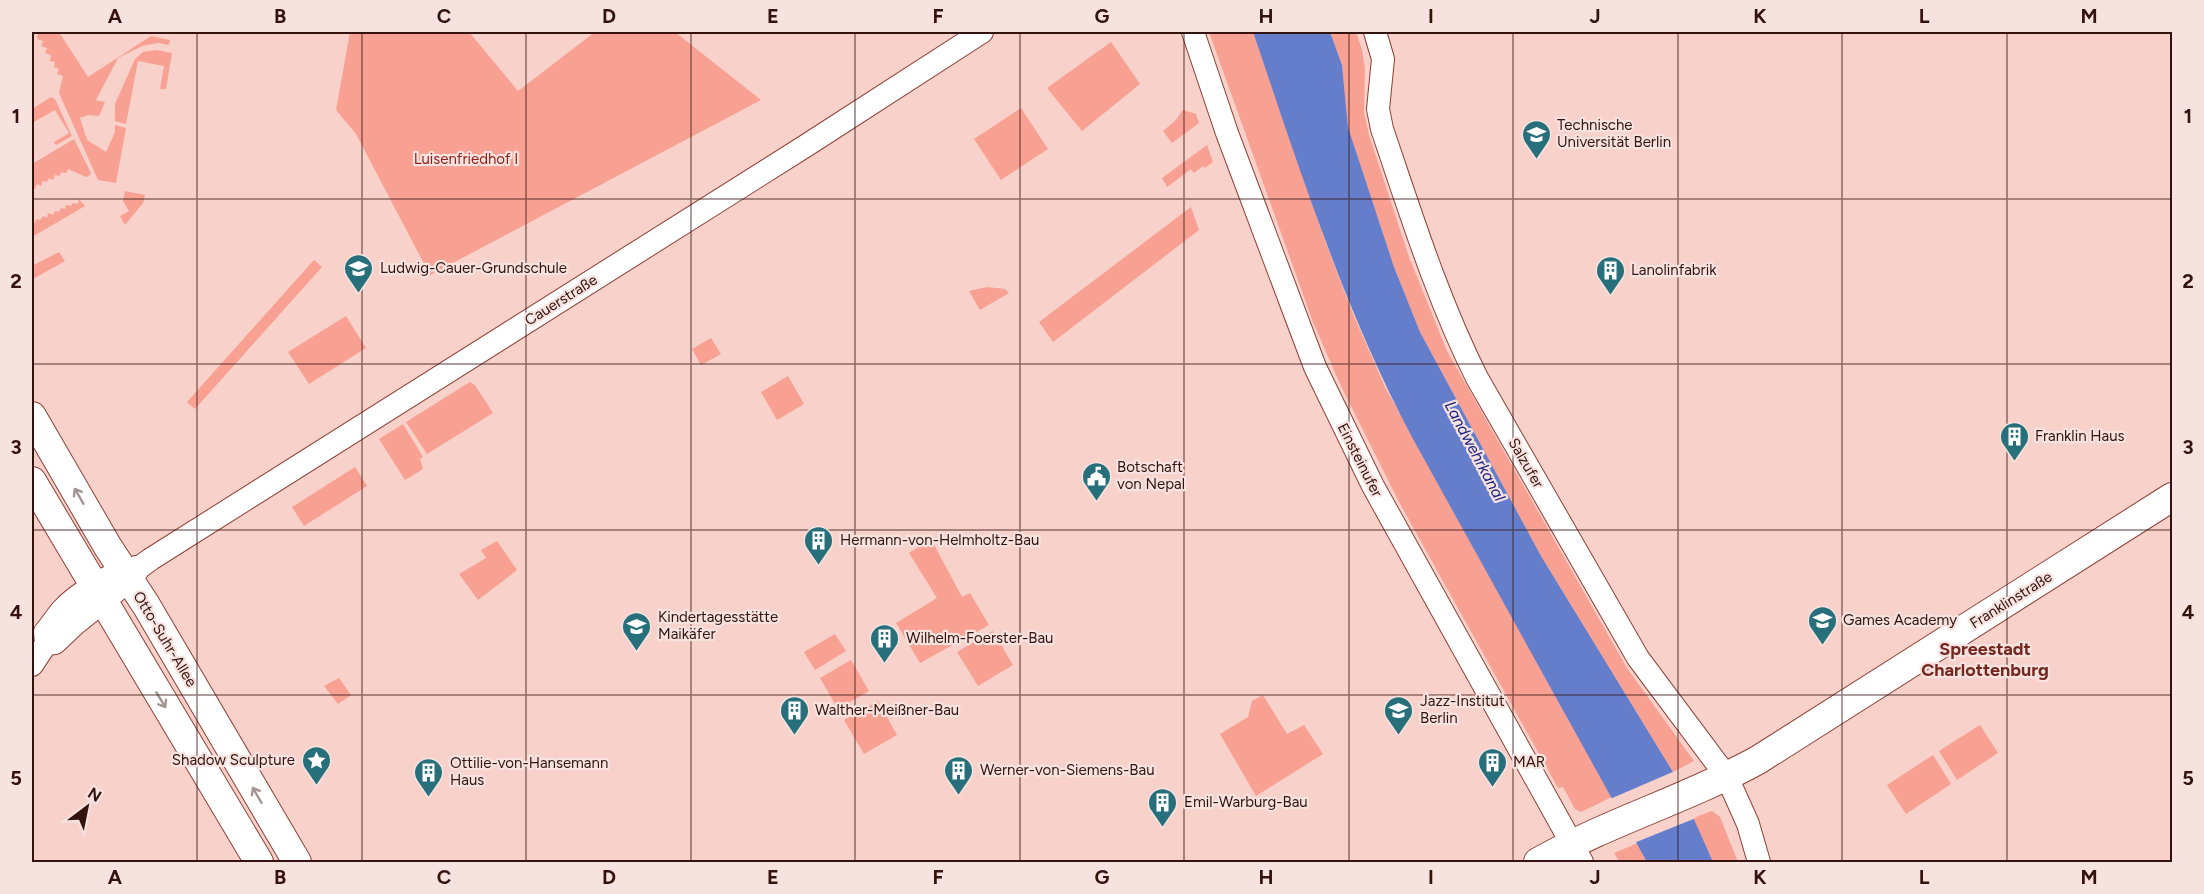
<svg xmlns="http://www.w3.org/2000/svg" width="2204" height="894" font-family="Figtree,sans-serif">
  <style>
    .green { fill: #f8a092 }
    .water { fill: #657ecc }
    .pier { fill: #f7d1ca }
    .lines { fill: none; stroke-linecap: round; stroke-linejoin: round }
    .minor-casing { stroke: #8f4035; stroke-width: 24 }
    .major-casing { stroke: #8f4035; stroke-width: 30 }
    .minor { stroke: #fff; stroke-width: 22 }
    .major { stroke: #fff; stroke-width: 28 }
    .oneway { stroke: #a49593 }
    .grid { fill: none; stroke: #34130e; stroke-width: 1.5; stroke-opacity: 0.55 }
    .labels { text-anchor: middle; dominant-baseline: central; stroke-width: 4.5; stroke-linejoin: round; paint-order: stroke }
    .poi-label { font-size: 15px; fill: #34130e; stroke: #f6e3e0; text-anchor: start }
    .park-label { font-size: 15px; fill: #921e15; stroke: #f6e3e0 }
    .street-label { font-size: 15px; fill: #34130e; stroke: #f6e3e0 }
    .water-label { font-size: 16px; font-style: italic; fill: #18227f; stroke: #f6e3e0 }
    .quarter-label { font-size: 18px; font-weight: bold; fill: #73271e; stroke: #f6e3e0 }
    .neatline { fill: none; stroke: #34130e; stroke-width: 2 }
    .grid-label { font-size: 20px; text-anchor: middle; font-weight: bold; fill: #34130e }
  </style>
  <rect width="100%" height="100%" fill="#f7d1ca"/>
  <!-- green -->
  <g class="green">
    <path d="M 33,32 L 59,32 L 88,77 L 151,36 L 170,40 L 169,45 L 158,43 L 142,46 L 118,58 L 96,100 L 105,102 L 99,116 L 88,115 L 80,118 L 87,140 L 106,152 L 115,132 L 115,125 L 126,128 L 116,183 L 98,180 L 59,93 L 63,76 L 57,74 L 59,69 L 54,67 L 55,62 L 50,61 L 51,55 L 45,53 L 47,48 L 41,46 L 43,41 L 37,39 L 38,33 Z"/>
    <path d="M 350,32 L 469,32 L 518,91 L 595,32 L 675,32 L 761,100 L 430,275 L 356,134 L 336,110 Z"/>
    <path d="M 1209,32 L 1253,32 L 1327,246 L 1353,314 L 1385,387 L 1612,797 L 1581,812 L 1575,809 L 1563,787 L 1558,788 L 1399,502 L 1340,384 L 1313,322 Z"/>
    <path d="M 1330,32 L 1356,32 L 1362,50 L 1365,68 L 1364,112 L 1369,135 L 1409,257 L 1447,351 L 1627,668 L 1694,761 L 1673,772 L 1541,556 L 1420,332 L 1394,267 L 1348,127 L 1342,65 Z"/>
    <path d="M 1111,42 L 1140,84 L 1082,131 L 1047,88 Z"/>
    <path d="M 156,50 L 172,53 L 166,89 L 160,89 L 164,66 L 138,61 L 126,124 L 115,121 L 115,104 L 135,59 L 143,52 Z"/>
    <path d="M 51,97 L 55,99 L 72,136 L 56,145 L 54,142 L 69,133 L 55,110 L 32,123 L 32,109 Z"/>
    <path d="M 1021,108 L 1048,149 L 1001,180 L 974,139 Z"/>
    <path d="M 1183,110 L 1196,114 L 1199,123 L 1172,143 L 1163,131 L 1175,121 Z"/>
    <path d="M 74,139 L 91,173 L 89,176 L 86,177 L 68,169 L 66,173 L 62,172 L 59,176 L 55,175 L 53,180 L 49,178 L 47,182 L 43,181 L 41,186 L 37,184 L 35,189 L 32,188 L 32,164 Z"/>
    <path d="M 1207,145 L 1213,162 L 1205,168 L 1203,166 L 1194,173 L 1191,169 L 1167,187 L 1162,178 Z"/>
    <path d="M 125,191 L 145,195 L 143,203 L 125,225 L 120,216 L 129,211 L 123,201 Z"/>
    <path d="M 79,199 L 85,206 L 32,237 L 32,222 L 35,223 L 36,219 L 40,220 L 43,216 L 47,218 L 48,213 L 53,215 L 55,211 L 59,212 L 61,208 L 65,209 L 66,205 L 71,206 L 73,203 L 78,204 Z"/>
    <path d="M 1191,207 L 1199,230 L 1053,342 L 1039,322 Z"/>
    <path d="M 59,252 L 65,261 L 33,279 L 32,266 Z"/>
    <path d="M 314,260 L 322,267 L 195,409 L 187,402 Z"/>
    <path d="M 987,287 L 1005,289 L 1009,293 L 980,310 L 969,291 Z"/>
    <path d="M 346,316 L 366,348 L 309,384 L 288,352 Z"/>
    <path d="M 711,338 L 721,354 L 701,365 L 692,349 Z"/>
    <path d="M 788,376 L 804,404 L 777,420 L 761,392 Z"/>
    <path d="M 470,382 L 475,385 L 493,413 L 427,454 L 406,422 Z"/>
    <path d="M 403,424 L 423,457 L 420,459 L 423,469 L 405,480 L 379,439 Z"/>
    <path d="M 355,467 L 367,486 L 304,526 L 292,507 Z"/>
    <path d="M 931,539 L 962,597 L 970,593 L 989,625 L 920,663 L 896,623 L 937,598 L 909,553 Z"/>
    <path d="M 497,541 L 517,570 L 478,600 L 459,574 L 486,558 L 481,550 Z"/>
    <path d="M 993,631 L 1013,665 L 978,686 L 957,652 Z"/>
    <path d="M 835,634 L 846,651 L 815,670 L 804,652 Z"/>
    <path d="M 851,660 L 869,691 L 838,709 L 820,678 Z"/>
    <path d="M 339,678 L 351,695 L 338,704 L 324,686 Z"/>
    <path d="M 1263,695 L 1287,734 L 1304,725 L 1323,754 L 1256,796 L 1220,734 L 1248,717 L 1252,701 Z"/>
    <path d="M 878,701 L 897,735 L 864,754 L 844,720 Z"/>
    <path d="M 1980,725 L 1998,753 L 1957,780 L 1939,751 Z"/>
    <path d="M 1933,755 L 1951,784 L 1906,814 L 1887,785 Z"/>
    <path d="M 1712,811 L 1720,817 L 1738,862 L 1713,862 L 1693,818 Z"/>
    <path d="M 1638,843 L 1647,862 L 1620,862 L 1614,853 Z"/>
  </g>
  <!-- water -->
  <path class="water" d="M 1253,32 L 1330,32 L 1342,65 L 1348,127 L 1394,267 L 1420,332 L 1541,556 L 1673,772 L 1713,862 L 1647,862 L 1413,439 C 1344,310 1300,170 1253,32 Z"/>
  <!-- pier -->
  <path class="pier" d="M 1675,771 L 1696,818 L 1634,843 L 1610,799 Z"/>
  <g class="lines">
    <defs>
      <g id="minor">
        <path d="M 1193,32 L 1227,133 L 1315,367 L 1373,486 L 1582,862"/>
        <path d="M 1375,32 L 1383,59 L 1378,109 L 1382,129 C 1411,214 1437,298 1477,378 L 1638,658 L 1727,777 L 1748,824 L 1759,862"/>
        <path d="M 46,644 L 55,643 L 74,625 L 130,580 L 140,567 L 151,559 L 807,145 L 982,32"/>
        <path d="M 32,665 L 46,644 L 45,632 C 51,625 56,617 62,610 C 77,593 114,571 136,567"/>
      </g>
      <g id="major">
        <path d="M 32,416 L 108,547 L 146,605 L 297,862"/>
        <path d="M 32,481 L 259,862"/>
        <path d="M 1538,862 C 1608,822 1687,799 1758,760 L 2172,497"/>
      </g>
    </defs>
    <!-- minor casing -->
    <use href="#minor" class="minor-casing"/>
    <!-- major casing -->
    <use href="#major" class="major-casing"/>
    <!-- minor -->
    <use href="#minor" class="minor"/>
    <!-- major -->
    <use href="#major" class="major"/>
  </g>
  <!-- one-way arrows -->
  <defs><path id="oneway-shaft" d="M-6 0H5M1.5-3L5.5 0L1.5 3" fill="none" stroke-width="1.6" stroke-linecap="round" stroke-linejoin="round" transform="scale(1.5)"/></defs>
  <g class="oneway">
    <use href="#oneway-shaft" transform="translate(79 496) rotate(-120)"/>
    <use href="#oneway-shaft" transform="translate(161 700) rotate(59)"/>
    <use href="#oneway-shaft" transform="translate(257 795) rotate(-120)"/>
  </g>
  <!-- grid -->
  <path class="grid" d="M 197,32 L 197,862M 362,32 L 362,862M 526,32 L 526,862M 691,32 L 691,862M 855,32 L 855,862M 1020,32 L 1020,862M 1184,32 L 1184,862M 1349,32 L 1349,862M 1513,32 L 1513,862M 1678,32 L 1678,862M 1842,32 L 1842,862M 2007,32 L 2007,862M 32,199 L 2172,199M 32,364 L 2172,364M 32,530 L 2172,530M 32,695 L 2172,695"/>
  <!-- icons -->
  <defs>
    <symbol id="university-pin" viewBox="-11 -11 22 30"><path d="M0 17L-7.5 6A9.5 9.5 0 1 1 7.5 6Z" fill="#27707b" stroke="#f6e3e0"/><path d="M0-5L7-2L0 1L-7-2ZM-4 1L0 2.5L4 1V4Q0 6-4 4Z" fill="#fff"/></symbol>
    <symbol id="school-pin" viewBox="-11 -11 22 30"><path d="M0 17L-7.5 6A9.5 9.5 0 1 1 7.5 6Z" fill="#27707b" stroke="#f6e3e0"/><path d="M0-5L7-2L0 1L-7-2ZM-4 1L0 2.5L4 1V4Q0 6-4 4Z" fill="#fff"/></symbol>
    <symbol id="building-pin" viewBox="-11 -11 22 30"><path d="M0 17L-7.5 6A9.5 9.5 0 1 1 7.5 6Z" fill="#27707b" stroke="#f6e3e0"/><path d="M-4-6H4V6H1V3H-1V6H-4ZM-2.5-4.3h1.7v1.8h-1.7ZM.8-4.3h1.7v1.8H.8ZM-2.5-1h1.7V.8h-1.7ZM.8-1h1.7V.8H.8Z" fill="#fff"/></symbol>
    <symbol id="civic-pin" viewBox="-11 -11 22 30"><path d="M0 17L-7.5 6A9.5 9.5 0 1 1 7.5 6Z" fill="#27707b" stroke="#f6e3e0"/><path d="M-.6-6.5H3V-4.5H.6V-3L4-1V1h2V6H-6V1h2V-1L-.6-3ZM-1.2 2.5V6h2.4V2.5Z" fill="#fff"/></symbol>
    <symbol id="sight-pin" viewBox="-11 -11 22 30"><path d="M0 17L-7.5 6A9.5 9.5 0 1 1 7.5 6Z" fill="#27707b" stroke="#f6e3e0"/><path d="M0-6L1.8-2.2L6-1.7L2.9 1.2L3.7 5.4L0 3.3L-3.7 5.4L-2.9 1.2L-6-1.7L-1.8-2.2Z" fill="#fff"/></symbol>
  </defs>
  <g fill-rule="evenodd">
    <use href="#university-pin" x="1520" y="118" width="33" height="45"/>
    <use href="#school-pin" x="342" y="252" width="33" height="45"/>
    <use href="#building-pin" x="1594" y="254" width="33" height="45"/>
    <use href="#building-pin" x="1998" y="420" width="33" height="45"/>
    <use href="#civic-pin" x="1080" y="460" width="33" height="45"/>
    <use href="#building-pin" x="802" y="524" width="33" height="45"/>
    <use href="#university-pin" x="1806" y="604" width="33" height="45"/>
    <use href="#school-pin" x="620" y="610" width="33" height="45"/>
    <use href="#building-pin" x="868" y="622" width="33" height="45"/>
    <use href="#building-pin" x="778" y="694" width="33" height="45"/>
    <use href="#university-pin" x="1382" y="694" width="33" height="45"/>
    <use href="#sight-pin" x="300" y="744" width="33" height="45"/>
    <use href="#building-pin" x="1476" y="746" width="33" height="45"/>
    <use href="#building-pin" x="942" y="754" width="33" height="45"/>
    <use href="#building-pin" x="412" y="756" width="33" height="45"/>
    <use href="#building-pin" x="1146" y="786" width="33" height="45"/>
  </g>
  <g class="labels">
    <!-- poi labels -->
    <g class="poi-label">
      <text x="1557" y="125">Technische<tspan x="1557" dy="17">Universität Berlin</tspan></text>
      <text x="380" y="268">Ludwig-Cauer-Grundschule</text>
      <text x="1631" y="270">Lanolinfabrik</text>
      <text x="2035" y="436">Franklin Haus</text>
      <text x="1117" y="467">Botschaft<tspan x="1117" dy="17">von Nepal</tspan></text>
      <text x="840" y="540">Hermann-von-Helmholtz-Bau</text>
      <text x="658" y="617">Kindertagesstätte<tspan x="658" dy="17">Maikäfer</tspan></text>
      <text x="1843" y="620">Games Academy</text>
      <text x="906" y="638">Wilhelm-Foerster-Bau</text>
      <text x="1420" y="701">Jazz-Institut<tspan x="1420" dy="17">Berlin</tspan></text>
      <text x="815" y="710">Walther-Meißner-Bau</text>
      <text x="295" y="760" text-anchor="end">Shadow Sculpture</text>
      <text x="1513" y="762">MAR</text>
      <text x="450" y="763">Ottilie-von-Hansemann<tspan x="450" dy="17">Haus</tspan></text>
      <text x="980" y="770">Werner-von-Siemens-Bau</text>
      <text x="1184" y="802">Emil-Warburg-Bau</text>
    </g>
    <!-- park labels -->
    <g class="park-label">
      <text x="466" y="159">Luisenfriedhof I</text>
    </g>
    <!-- street labels -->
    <g class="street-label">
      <text transform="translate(561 300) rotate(-32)">Cauerstraße</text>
      <text transform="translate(1360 460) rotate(63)">Einsteinufer</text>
      <text transform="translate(1526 463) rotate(60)">Salzufer</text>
      <text transform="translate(2011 600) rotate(-32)">Franklinstraße</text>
      <text transform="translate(165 639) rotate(59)">Otto-Suhr-Allee</text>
    </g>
    <!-- water labels -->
    <g class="water-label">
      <text transform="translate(1475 451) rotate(62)">Landwehrkanal</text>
    </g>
    <!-- quarter labels -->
    <g class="quarter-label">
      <text x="1985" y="649">Spreestadt<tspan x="1985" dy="21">Charlottenburg</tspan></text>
    </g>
  </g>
  <!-- border -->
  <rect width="2204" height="894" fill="none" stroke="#f6e3e0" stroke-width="66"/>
  <!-- north arrow -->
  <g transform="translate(87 807) rotate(32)" stroke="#f6e3e0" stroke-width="4.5" paint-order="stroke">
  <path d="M0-4.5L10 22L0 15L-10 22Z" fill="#34130e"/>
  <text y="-9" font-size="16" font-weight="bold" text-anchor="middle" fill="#34130e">N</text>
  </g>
  <rect x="33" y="33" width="2138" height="828" class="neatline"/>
  <g class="grid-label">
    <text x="115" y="23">A</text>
    <text x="280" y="23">B</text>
    <text x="444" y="23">C</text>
    <text x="609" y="23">D</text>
    <text x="773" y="23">E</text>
    <text x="938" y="23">F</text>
    <text x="1102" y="23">G</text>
    <text x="1266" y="23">H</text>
    <text x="1431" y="23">I</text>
    <text x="1595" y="23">J</text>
    <text x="1760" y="23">K</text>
    <text x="1924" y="23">L</text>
    <text x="2089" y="23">M</text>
    <text x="16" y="123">1</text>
    <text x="2188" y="123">1</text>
    <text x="16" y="288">2</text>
    <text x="2188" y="288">2</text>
    <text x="16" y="454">3</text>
    <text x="2188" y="454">3</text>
    <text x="16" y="619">4</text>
    <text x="2188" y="619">4</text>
    <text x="16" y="785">5</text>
    <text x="2188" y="785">5</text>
    <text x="115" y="884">A</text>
    <text x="280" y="884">B</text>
    <text x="444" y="884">C</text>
    <text x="609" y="884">D</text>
    <text x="773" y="884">E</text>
    <text x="938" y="884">F</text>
    <text x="1102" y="884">G</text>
    <text x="1266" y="884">H</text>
    <text x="1431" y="884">I</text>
    <text x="1595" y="884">J</text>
    <text x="1760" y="884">K</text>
    <text x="1924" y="884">L</text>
    <text x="2089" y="884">M</text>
  </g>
</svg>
